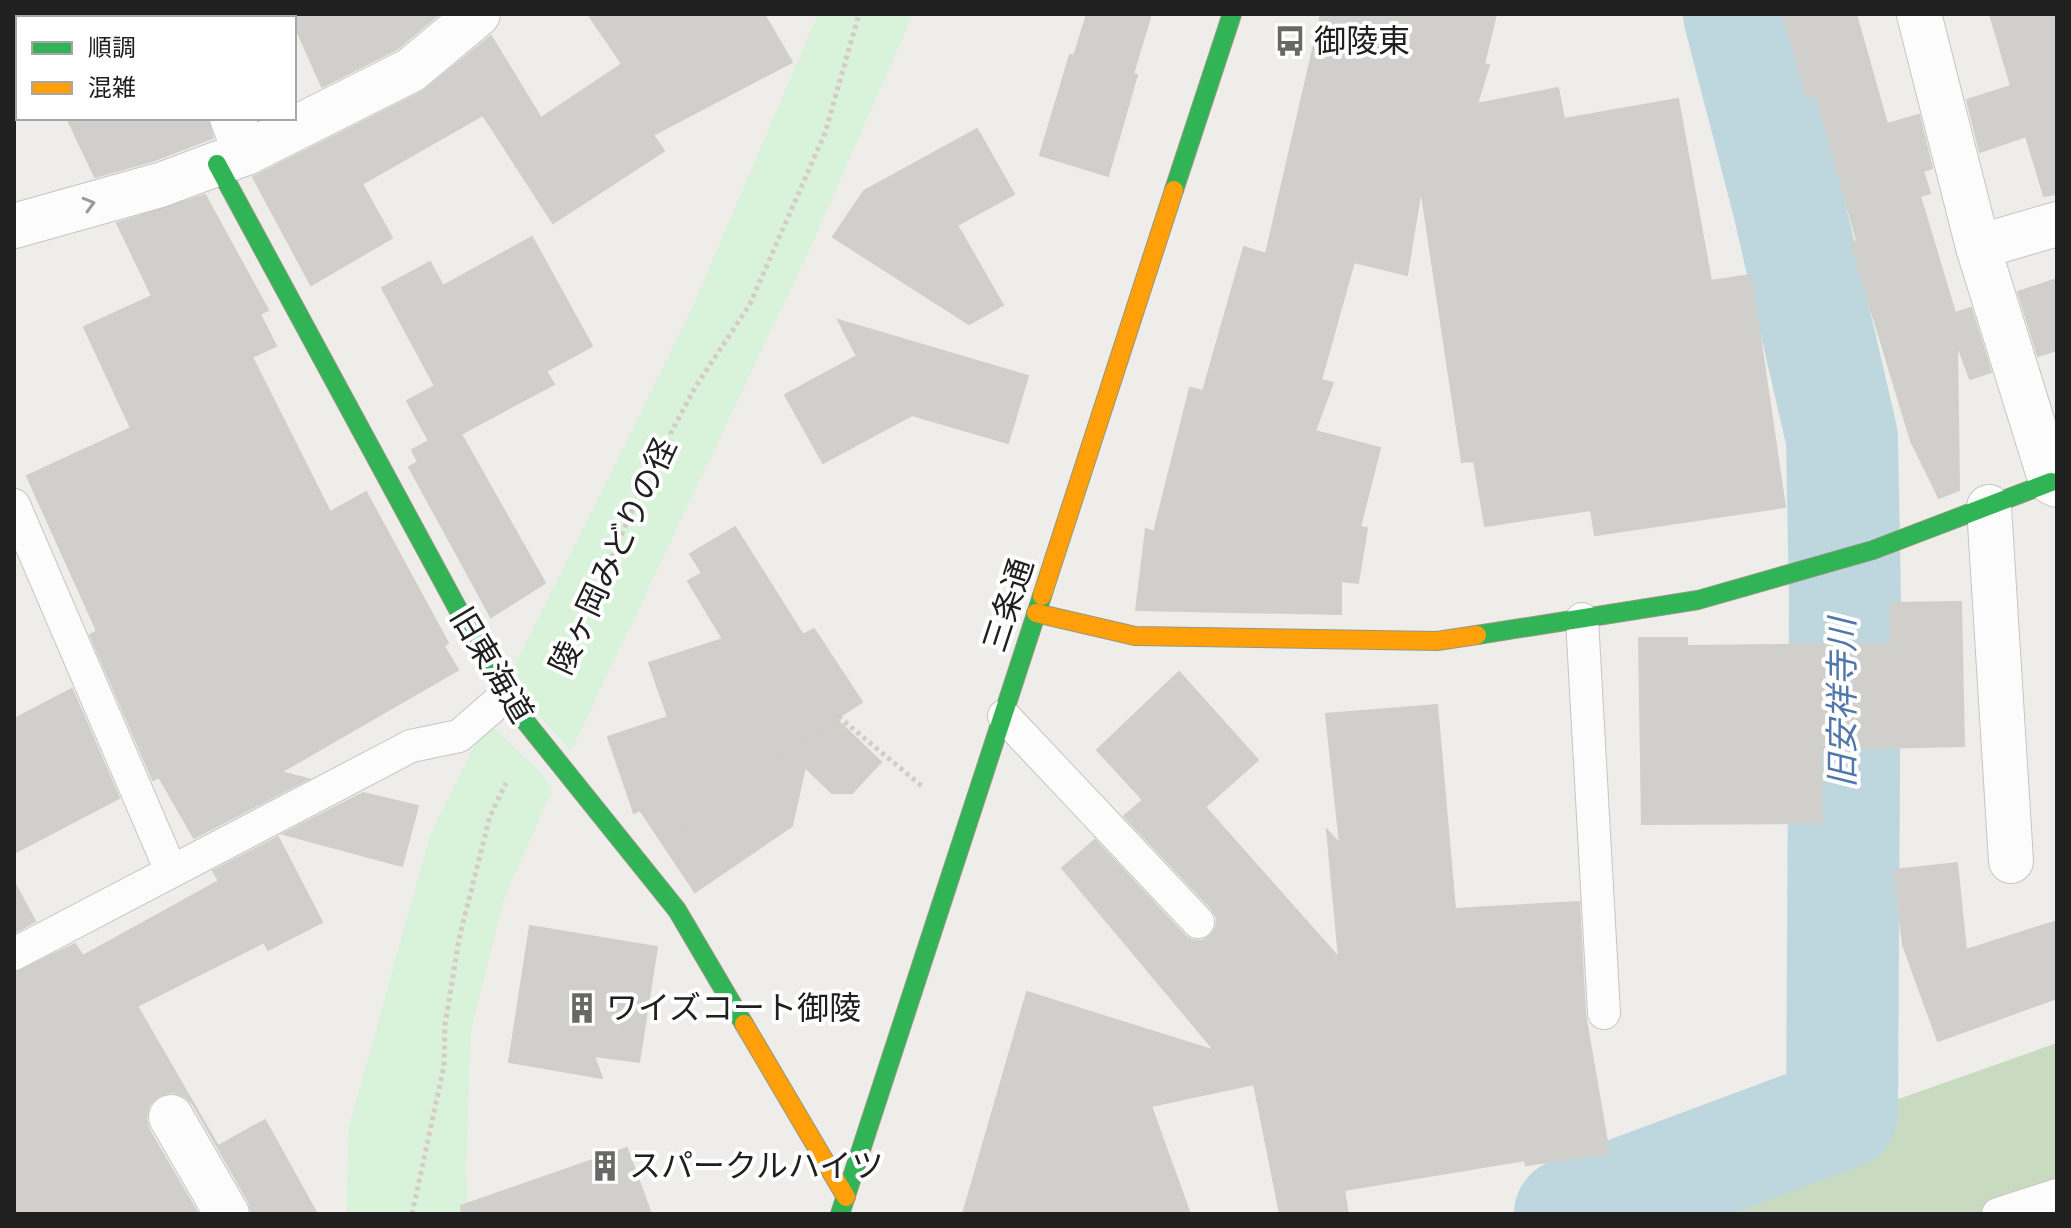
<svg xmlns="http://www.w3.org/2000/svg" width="2071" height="1228" font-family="Jost,'Noto Sans JP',sans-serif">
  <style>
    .forest { fill: #c8dbc0 }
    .park { fill: #d9f2da }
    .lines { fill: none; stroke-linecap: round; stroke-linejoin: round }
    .river { stroke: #bed7df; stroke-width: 112 }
    .building { fill: #d1cfcc; stroke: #d1cfca; stroke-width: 2 }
    .lane-casing { stroke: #c5c5c3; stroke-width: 34 }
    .street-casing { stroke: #c5c5c3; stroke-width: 46 }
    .fast-casing { stroke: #949881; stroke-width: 20 }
    .slow-casing { stroke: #949881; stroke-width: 20 }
    .path { stroke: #d7cbc8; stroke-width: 5; stroke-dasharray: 4 4; stroke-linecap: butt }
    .lane { stroke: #fcfcfc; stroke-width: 32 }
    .street { stroke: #fcfcfc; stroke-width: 44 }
    .fast { stroke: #30b455; stroke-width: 18 }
    .slow { stroke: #ff9f0a; stroke-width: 18 }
    .oneway { stroke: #999 }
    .labels { text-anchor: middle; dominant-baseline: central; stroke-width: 8; stroke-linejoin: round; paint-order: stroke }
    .poi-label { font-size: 32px; fill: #202020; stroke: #fff; text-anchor: start }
    .street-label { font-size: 32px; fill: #202020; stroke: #fff }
    .water-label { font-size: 34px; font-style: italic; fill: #5077ac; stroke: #fff }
  </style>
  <rect width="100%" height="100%" fill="#eeede9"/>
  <!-- forest -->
  <path class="forest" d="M 2057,1043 L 2057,1214 L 1573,1214 Z"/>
  <!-- park -->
  <g class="park">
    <path d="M 818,14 L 913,14 L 811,246 L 571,751 L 507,681 L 691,311 Z"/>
    <path d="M 493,727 L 543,775 L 552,790 L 504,899 L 471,1030 L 466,1165 L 467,1214 L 346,1214 L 349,1127 L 431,832 L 480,735 Z"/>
  </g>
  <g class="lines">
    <!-- river -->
    <path class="river" d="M 1570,1214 L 1842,1113 L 1845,600 L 1842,438 L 1788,203 L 1739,14"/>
  </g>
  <!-- building -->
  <g class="building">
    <path d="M 289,14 L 439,14 L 397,49 L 322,87 L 294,24 L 294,18 Z"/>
    <path d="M 588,14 L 764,14 L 792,62 L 653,135 L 664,151 L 553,223 L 483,115 L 362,184 L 392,238 L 311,285 L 253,177 L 422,92 L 491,36 L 541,118 L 622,64 Z"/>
    <path d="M 1087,14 L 1151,14 L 1133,74 L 1137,75 L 1108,176 L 1040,155 L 1070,55 L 1074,56 Z"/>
    <path d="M 1321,14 L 1496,14 L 1484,64 L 1489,65 L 1477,104 L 1558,88 L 1564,119 L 1678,99 L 1711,281 L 1751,275 L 1785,507 L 1595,535 L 1591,510 L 1485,526 L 1474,461 L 1462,462 L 1421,189 L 1407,275 L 1354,262 L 1321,380 L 1333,383 L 1315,431 L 1380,448 L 1360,527 L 1367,528 L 1358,583 L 1341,581 L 1341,614 L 1136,610 L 1146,529 L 1154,532 L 1190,388 L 1203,391 L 1244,247 L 1266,254 Z"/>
    <path d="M 1783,14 L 1856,14 L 1887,124 L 1919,115 L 1932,168 L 1923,171 L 1930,193 L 1920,196 L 1955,313 L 1971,308 L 1991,372 L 1970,379 L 1957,344 L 1959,490 L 1939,498 L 1911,441 L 1851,243 L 1857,241 L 1816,95 L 1807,97 Z"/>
    <path d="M 1990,14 L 2057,14 L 2057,194 L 2044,196 L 2026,136 L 1980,152 L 1967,100 L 2011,86 Z"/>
    <path d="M 67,118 L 208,118 L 213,138 L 152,161 L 95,177 Z"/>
    <path d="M 977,129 L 1014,194 L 957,225 L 1003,305 L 969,324 L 833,237 L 864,191 Z"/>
    <path d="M 205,195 L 268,310 L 260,314 L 276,346 L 252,357 L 330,512 L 366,492 L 448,643 L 444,646 L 458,670 L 281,772 L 308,779 L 194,838 L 159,777 L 153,780 L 90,635 L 97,631 L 27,476 L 131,428 L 84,327 L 152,296 L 117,223 Z"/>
    <path d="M 532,237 L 592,346 L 546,371 L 554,384 L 461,434 L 545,583 L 491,617 L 409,467 L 418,462 L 412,450 L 429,441 L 407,401 L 435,386 L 382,288 L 430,262 L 443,286 Z"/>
    <path d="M 2057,279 L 2057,350 L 2038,356 L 2018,292 Z"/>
    <path d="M 838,320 L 1028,376 L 1008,443 L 912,415 L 823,463 L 785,395 L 857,356 Z"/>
    <path d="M 735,527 L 803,635 L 814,629 L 862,702 L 836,719 L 881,762 L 852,793 L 832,793 L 805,767 L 792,826 L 695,892 L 640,810 L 634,813 L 608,737 L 668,717 L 649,663 L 723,639 L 688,581 L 702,573 L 690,554 Z"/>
    <path d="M 1961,602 L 1964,746 L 1821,749 L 1822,823 L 1642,824 L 1639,638 L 1687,638 L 1687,646 L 1891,644 L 1890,603 Z"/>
    <path d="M 1179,672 L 1258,760 L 1205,807 L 1339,958 L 1327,830 L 1340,844 L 1326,714 L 1437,705 L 1455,909 L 1579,902 L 1585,1014 L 1609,1153 L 1526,1165 L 1525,1160 L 1344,1190 L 1348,1214 L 1280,1214 L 1254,1084 L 1151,1106 L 1190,1214 L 963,1214 L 1027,992 L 1215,1051 L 1062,868 L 1095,840 L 1185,936 L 1192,940 L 1202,941 L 1210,936 L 1216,928 L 1217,918 L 1212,909 L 1124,816 L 1143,800 L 1097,750 Z"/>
    <path d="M 72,689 L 119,798 L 14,853 L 14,719 Z"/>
    <path d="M 363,793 L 418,806 L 402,866 L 283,834 Z"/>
    <path d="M 278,837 L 322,922 L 268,950 L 264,942 L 137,1006 L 218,1146 L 265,1120 L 317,1214 L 252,1214 L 249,1202 L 193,1104 L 184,1096 L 172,1092 L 158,1096 L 149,1105 L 146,1118 L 149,1130 L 198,1214 L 14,1214 L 14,973 L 75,944 L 83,956 L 219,881 L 213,871 Z"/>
    <path d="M 1957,863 L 1966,950 L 2057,921 L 2057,998 L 1938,1041 L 1903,945 L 1894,870 Z"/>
    <path d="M 14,882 L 35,921 L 14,933 Z"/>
    <path d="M 530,926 L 657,947 L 639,1062 L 594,1056 L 602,1078 L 509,1062 Z"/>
    <path d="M 627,1148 L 651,1214 L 462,1214 L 461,1206 Z"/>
  </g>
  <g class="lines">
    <defs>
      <g id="lane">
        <path d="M 14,505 L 171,871"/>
        <path d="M 1582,619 L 1604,1013"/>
        <path d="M 1004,716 L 1198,922"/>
        <path d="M 14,954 L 411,746 L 459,736 L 505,696"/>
        <path d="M 1998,1214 L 2057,1195"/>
      </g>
      <g id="street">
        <path d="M 191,14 L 192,18"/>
        <path d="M 1919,14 L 1978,247 L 2051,482 L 2057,485"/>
        <path d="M 232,118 L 246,153"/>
        <path d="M 14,226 L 160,185 L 246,153 L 411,70 L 478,14"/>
        <path d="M 1978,247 L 2057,224"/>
        <path d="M 1989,507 L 2011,861"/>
        <path d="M 171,1117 L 227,1214"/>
      </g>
      <g id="fast">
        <path d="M 217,164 L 505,696 L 677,910 L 744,1024"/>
        <path d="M 1174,190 L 1232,14"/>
        <path d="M 1477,635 L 1698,600 L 1873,550 L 2051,482"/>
        <path d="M 840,1214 L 1042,596"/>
      </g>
      <g id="slow">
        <path d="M 1042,596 L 1174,190"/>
        <path d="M 1036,613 L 1135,636 L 1437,641 L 1477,635"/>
        <path d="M 744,1024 L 846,1197"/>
      </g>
    </defs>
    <!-- lane casing -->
    <use href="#lane" class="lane-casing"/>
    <!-- street casing -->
    <use href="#street" class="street-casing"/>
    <!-- fast casing -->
    <use href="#fast" class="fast-casing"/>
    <!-- slow casing -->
    <use href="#slow" class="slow-casing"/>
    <!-- path -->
    <g class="path">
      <path d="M 558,673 L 590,607 L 644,483 L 696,386 L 750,304 L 825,133 L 859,14"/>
      <path d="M 680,828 L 840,718 L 923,787"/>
      <path d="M 412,1214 L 444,1066 L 445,1025 L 459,939 L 490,816 L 506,783"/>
    </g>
    <!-- lane -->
    <use href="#lane" class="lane"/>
    <!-- street -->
    <use href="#street" class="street"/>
    <!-- fast -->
    <use href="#fast" class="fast"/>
    <!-- slow -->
    <use href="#slow" class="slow"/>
  </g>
  <!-- one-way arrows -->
  <defs><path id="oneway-chevron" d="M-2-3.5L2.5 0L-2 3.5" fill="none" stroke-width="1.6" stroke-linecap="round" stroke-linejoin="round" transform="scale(2)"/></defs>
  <use class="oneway" href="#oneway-chevron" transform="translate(89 204) rotate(-16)"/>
  <!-- icons -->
  <defs>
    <symbol id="bus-bare" viewBox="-9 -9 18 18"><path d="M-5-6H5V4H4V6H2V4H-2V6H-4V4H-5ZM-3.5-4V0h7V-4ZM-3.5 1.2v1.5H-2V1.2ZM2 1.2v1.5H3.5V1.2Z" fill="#686866" stroke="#fff" stroke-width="2.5" paint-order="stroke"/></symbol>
    <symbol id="building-bare" viewBox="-9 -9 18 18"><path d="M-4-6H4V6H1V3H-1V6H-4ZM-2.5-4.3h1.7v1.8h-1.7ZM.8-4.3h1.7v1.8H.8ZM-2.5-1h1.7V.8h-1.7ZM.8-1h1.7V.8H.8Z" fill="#686866" stroke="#fff" stroke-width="2.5" paint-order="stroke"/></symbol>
  </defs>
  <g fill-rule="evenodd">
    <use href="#bus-bare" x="1268" y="19" width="44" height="44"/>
    <use href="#building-bare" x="560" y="986" width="44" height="44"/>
    <use href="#building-bare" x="583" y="1144" width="44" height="44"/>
  </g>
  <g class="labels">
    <!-- poi labels -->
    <g class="poi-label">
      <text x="1314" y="41">御陵東</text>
      <text x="606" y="1008">ワイズコート御陵</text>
      <text x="629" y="1166">スパークルハイツ</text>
    </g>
    <!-- street labels -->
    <g class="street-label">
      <text transform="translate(613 556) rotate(-65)">陵ヶ岡みどりの径</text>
      <text transform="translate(1008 605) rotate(-72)">三条通</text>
      <text transform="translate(492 665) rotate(59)">旧東海道</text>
    </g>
    <!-- water labels -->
    <g class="water-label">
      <text transform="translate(1842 703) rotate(-90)">旧安祥寺川</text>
    </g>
  </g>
  <!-- border -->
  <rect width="2071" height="1228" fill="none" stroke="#202020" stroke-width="32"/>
  <!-- legend -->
  <rect x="16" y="16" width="280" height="104" fill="#ffffff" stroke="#a6a6a6" stroke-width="2"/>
  <rect x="32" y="42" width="40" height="12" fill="#30b455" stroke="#a6a6a6" stroke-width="2"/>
  <text x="88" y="56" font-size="24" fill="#202020">順調</text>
  <rect x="32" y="82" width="40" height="12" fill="#ff9f0a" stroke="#a6a6a6" stroke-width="2"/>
  <text x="88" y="96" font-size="24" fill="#202020">混雑</text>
</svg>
